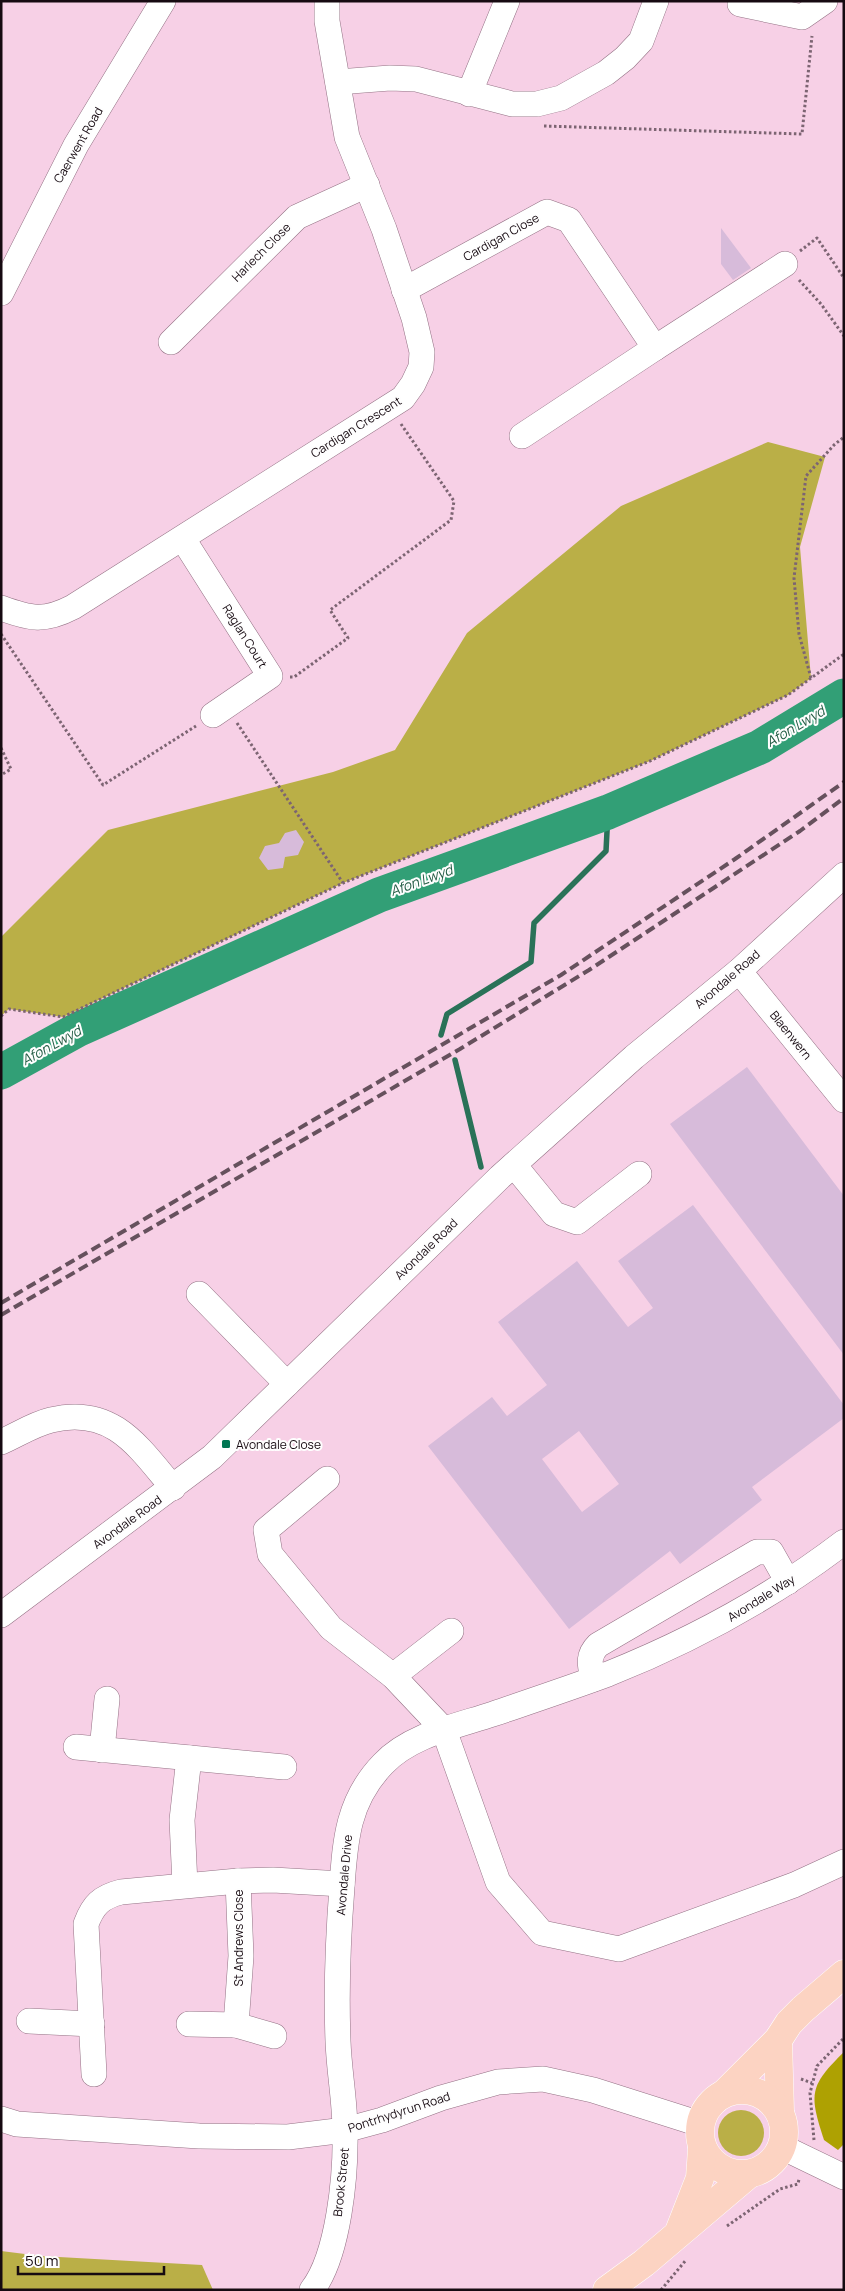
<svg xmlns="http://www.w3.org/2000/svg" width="845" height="2291" font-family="Manrope,sans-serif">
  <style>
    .green { fill: #baaf47 }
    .forest { fill: #aea102 }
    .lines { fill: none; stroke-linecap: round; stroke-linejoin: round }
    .stream { stroke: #2a7258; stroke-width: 5.5 }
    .river { stroke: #329f76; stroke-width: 35 }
    .building { fill: #d7bbda; fill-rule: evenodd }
    .minor-casing { stroke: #947285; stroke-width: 26 }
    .major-casing { stroke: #fff; stroke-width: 29 }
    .path { stroke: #7c6472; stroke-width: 3; stroke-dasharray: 2.5 2.5; stroke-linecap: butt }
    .minor { stroke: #fff; stroke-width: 25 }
    .major { stroke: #fcd3c2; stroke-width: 28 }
    .rail { stroke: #66515d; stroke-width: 4; stroke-dasharray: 10 5; stroke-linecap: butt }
    .poi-dot { fill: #007652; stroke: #fefefe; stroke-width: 2 }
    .labels { text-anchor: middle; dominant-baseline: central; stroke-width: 4; stroke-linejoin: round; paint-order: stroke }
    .street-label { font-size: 12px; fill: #160a11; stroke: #fefefe }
    .poi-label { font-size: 12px; fill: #160a11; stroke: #fefefe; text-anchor: start }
    .water-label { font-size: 14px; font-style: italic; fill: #255d46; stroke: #fefefe }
  </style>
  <rect width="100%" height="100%" fill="#f7d0e6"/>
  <!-- green -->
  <g class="green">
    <path d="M 768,442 L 825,457 L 800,547 L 811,678 L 788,695 L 650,761 L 343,883 L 63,1017 L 9,1009 L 1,1016 L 1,937 L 108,830 L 333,772 L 395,750 L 467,633 L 621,506 Z"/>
    <circle cx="741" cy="2133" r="23"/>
    <path d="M 1,2251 L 41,2256 L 202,2265 L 213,2290 L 1,2290 Z"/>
  </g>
  <!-- forest -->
  <path class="forest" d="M 844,2052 L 844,2144 L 838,2150 L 824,2140 C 809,2094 809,2086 844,2052 Z"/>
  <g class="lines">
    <!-- stream -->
    <g class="stream">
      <path d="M 441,1035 L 447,1014 L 531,962 L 534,923 L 606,851 L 608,812"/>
      <path d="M 455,1060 L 481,1167"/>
    </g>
    <!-- river -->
    <path class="river" d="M 1,1072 L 79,1029 L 379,895 L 608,812 L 760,747 L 844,696"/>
  </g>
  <!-- building -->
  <g class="building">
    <path d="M 721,228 L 751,268 L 733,280 L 721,264 Z"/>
    <path d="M 296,830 L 304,842 L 298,855 L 285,857 L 283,868 L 268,870 L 259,858 L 265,846 L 279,843 L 285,833 Z"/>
    <path d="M 747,1067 L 844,1196 L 844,1355 L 670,1124 Z"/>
    <path d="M 693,1205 L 844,1405 L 844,1418 L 752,1487 L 762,1500 L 680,1564 L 670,1551 L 569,1629 L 428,1446 L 492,1397 L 507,1416 L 547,1385 L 498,1322 L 577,1261 L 628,1327 L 653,1308 L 618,1261 ZM 579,1431 L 619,1484 L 582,1512 L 542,1459 Z"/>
  </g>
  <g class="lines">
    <defs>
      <g id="minor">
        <path d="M 740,4 L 802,17 L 825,1"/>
        <path d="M 338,82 L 390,78 L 416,79 L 512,104 L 537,104 L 561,98 L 606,73 L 625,58 L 641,41 L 656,1"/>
        <path d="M 469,94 L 507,1"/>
        <path d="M 404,290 L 547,212 L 569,220 L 655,348 L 785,264"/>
        <path d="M 1,293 L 76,145 L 163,1"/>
        <path d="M 171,342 L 297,217 L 367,185"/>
        <path d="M 522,436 L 655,348"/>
        <path d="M 183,539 L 270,676 L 213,715"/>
        <path d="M 1,608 C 31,619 44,622 73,607 L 403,398 L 413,384 L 421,367 L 422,352 L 414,318 L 384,229 L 347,137 L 327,21 L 327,1"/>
        <path d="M 739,971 L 844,1100"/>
        <path d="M 514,1165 L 554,1214 L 577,1222 L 639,1174"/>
        <path d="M 199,1294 L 287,1384"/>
        <path d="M 1,1442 C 17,1435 34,1424 51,1420 C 112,1405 138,1446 173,1488"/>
        <path d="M 327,1479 L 266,1530 L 270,1554 L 331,1628 L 393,1676"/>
        <path d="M 1,1615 L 212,1457 L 500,1177 L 634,1057 L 739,971 L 844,875"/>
        <path d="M 451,1631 L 393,1676 L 444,1730 L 498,1882 L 542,1933 L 619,1949 L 794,1885 L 844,1862"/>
        <path d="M 593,1679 C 590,1665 587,1656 598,1645 L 757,1552 L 771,1552 L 788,1582"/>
        <path d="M 76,1747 L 284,1767"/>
        <path d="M 102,1750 L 107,1699"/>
        <path d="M 185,1885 L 182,1820 L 189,1758"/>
        <path d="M 29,2021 L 92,2024"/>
        <path d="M 189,2024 L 236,2025 L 274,2036"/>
        <path d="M 236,2025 L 241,1956 L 238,1881"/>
        <path d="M 94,2074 L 86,1924 C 93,1905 101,1897 121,1892 L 238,1881 L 273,1880 L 342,1884"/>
        <path d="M 1,2119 L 17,2124 L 199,2136 L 288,2137 L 345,2130 L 382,2120 L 441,2098 L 498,2082 L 543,2079 L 593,2090 L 700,2124"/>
        <path d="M 782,2147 L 844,2177"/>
        <path d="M 312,2290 C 339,2255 346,2174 345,2131 C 345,2101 339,2071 338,2041 C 336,1989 338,1938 342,1887 C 345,1840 348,1800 383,1764 C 410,1735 457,1726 493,1714 C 531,1701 570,1688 608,1674 C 693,1640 772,1597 844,1542"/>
      </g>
      <g id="major">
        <path d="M 778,2040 L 780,2112"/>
        <circle cx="742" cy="2132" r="42"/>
        <path d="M 726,2092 L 778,2040 L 789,2023 L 803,2009 L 844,1974"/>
        <path d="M 680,2229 L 700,2178 L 702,2149"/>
        <path d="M 607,2290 L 644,2263 L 749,2174"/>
      </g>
    </defs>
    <!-- minor casing -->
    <use href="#minor" class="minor-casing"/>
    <!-- major casing -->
    <use href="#major" class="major-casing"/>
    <!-- path -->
    <g class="path">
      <path d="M 544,126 L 802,134 L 812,36"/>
      <path d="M 800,251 L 817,238 L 844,278"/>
      <path d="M 799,280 L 821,304 L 844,336"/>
      <path d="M 1,634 L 103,785 L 196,726"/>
      <path d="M 290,677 L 294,677 L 348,638 L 330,610 L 451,520 L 454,501 L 401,424"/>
      <path d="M 811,678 L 799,634 L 794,578 L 806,476 L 834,445 L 844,437"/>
      <path d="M 237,723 L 343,883"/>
      <path d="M 1,748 L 11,769 L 1,775"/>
      <path d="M 1,1016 L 9,1009 L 63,1017 L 343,883 L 650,761 L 788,695 L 844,654"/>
      <path d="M 801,2079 L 812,2083"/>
      <path d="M 814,2140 L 810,2093 L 817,2066 L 844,2038"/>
      <path d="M 727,2226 L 780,2189 L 798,2184 L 799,2179"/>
      <path d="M 661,2290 L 686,2260"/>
    </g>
    <!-- minor -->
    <use href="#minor" class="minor"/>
    <!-- major -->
    <use href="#major" class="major"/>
    <!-- rail -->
    <g class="rail">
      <path d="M 1,1303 L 561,975 L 735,859 L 844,782"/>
      <path d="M 1,1315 L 460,1049 L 589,970 L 800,831 L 844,798"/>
    </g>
  </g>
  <!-- markers -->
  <rect class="poi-dot" x="221" y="1439" width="10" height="10" rx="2.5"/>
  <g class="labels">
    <!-- street labels -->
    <g class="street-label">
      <text transform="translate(78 145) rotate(-60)">Caerwent Road</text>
      <text transform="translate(501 237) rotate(-29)">Cardigan Close</text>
      <text transform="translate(261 252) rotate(-45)">Harlech Close</text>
      <text transform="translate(356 427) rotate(-32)">Cardigan Crescent</text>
      <text transform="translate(245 636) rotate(58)">Raglan Court</text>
      <text transform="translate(727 979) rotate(-41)">Avondale Road</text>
      <text transform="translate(791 1035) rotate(51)">Blaenwern</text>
      <text transform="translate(426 1249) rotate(-44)">Avondale Road</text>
      <text transform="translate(127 1522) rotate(-36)">Avondale Road</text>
      <text transform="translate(761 1598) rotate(-32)">Avondale Way</text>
      <text transform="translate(344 1875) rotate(-85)">Avondale Drive</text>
      <text transform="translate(238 1938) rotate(-90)">St Andrews Close</text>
      <text transform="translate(399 2112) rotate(-18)">Pontrhydyrun Road</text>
      <text transform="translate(341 2182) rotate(-84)">Brook Street</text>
    </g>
    <!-- poi labels -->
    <g class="poi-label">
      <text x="236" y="1444">Avondale Close</text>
    </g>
    <!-- water labels -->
    <g class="water-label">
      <text transform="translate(795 726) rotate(-31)">Afon Lwyd</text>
      <text transform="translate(421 880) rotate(-20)">Afon Lwyd</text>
      <text transform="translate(51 1045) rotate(-29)">Afon Lwyd</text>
    </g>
  </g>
  <!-- border -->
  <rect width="845" height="2291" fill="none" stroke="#160a11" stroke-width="5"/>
  <!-- scale -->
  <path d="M18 2266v8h146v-8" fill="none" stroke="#160a11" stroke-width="2.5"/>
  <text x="25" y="2266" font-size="15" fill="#160a11" stroke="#fefefe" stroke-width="4" paint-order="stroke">50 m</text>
</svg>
